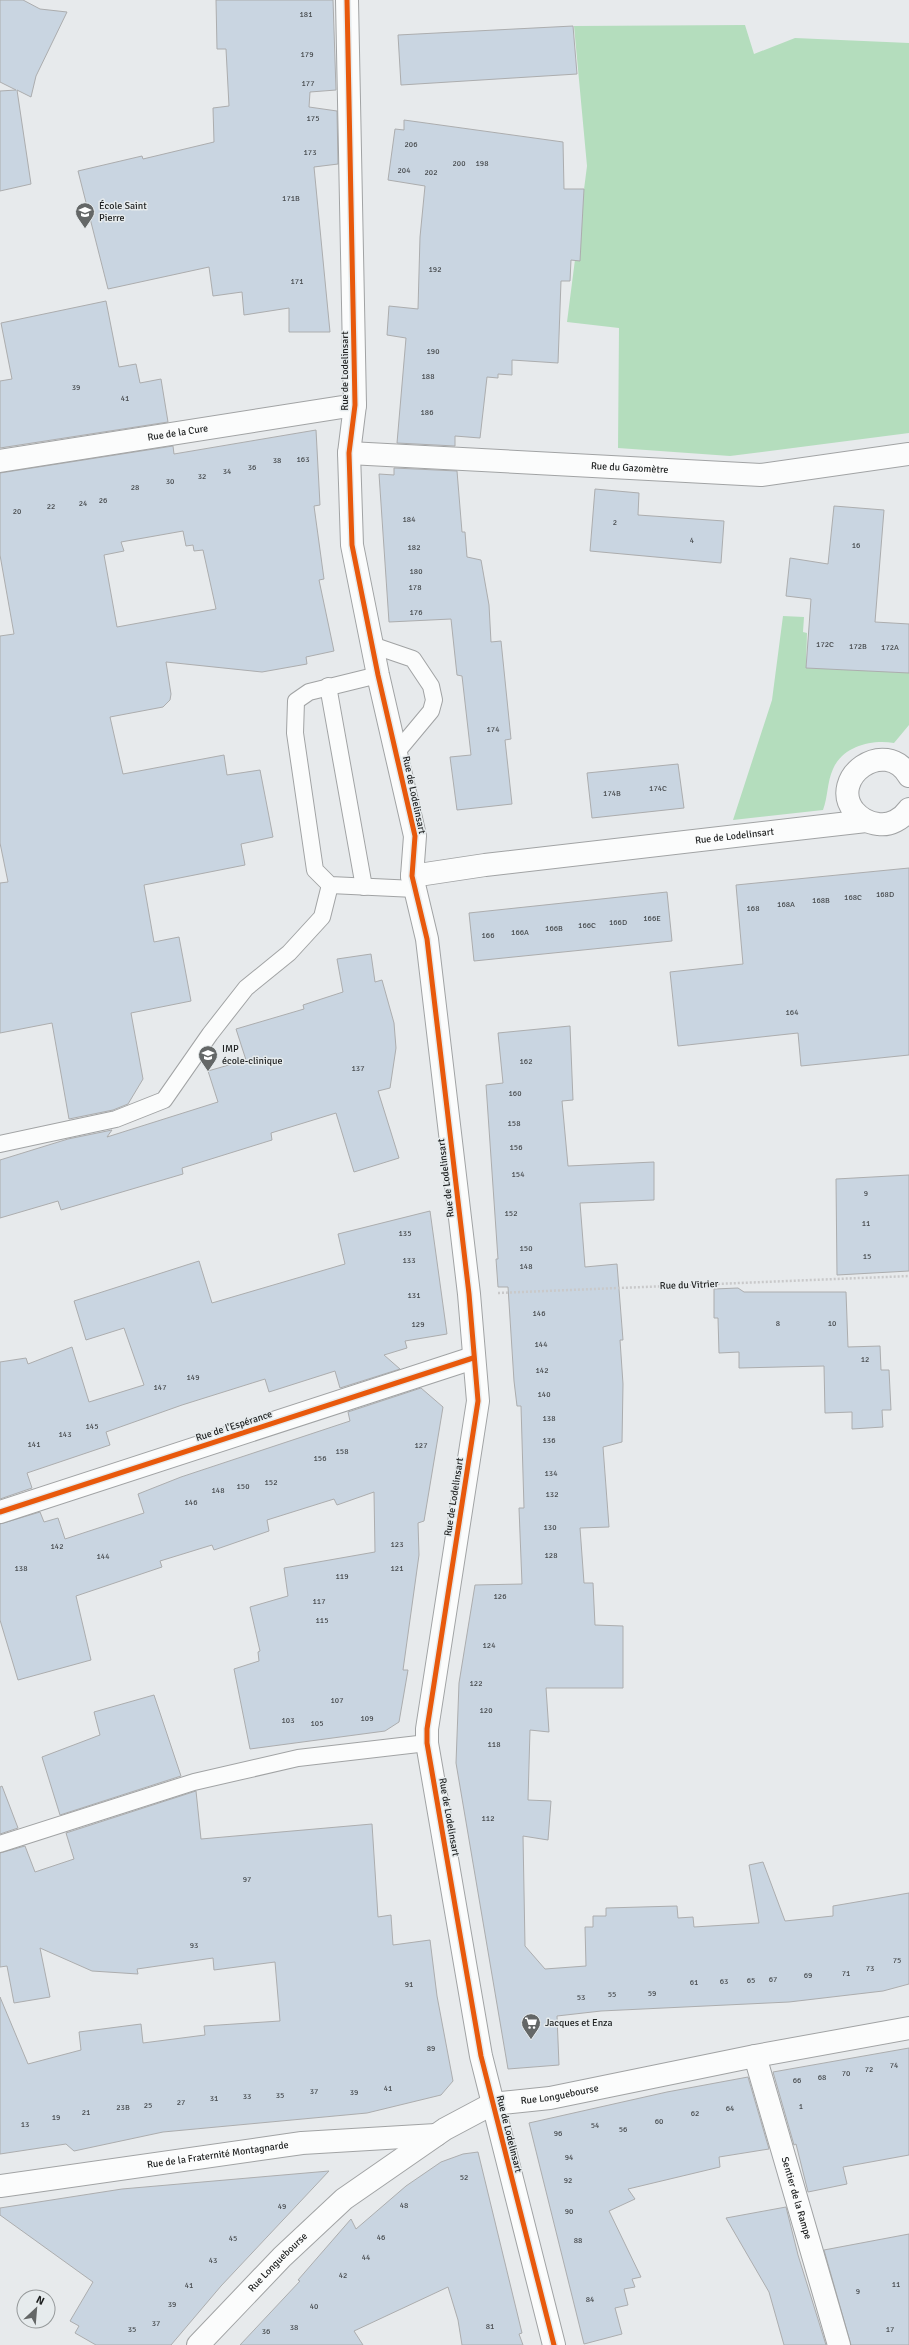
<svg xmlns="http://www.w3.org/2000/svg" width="909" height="2345" font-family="Signika,sans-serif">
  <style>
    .green { fill: #b4ddbd }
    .building { fill: #c9d5e1; stroke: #acadae; fill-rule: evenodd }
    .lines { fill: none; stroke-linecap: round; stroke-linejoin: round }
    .service-casing { stroke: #a1a3a4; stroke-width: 18 }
    .minor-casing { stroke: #a1a3a4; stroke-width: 24 }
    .path { stroke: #c9c9ca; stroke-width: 2.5; stroke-dasharray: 2 2; stroke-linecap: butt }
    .service { stroke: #fbfcfc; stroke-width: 16 }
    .minor { stroke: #fbfcfc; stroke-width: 22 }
    .cycleway-casing { stroke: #e6ebed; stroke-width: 8 }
    .cycleway { stroke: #e8590c; stroke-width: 5 }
    .labels { text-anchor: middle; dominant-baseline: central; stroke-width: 3; stroke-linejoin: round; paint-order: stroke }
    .number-label { font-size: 8px; fill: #494d50 }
    .poi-label { font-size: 10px; fill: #1e2020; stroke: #e6ebed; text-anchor: start }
    .street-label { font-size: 10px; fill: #1e2020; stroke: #e6ebed }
  </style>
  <rect width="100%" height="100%" fill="#e7eaec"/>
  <!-- green -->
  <g class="green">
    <path d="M 745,25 L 754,54 L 795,38 L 909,43 L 909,433 L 730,456 L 618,448 L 619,328 L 567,322 L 587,166 L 574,26 Z"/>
    <path d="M 783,616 L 804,617 L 803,632 L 807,633 L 806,665 L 909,670 L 909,725 L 894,743 C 872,739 843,746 833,769 C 827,782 828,797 823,810 L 733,820 L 772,700 Z"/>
  </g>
  <!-- building -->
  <g class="building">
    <path d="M 0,0 L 23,0 L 40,9 L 67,12 L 36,76 L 31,97 L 17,90 L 31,184 L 0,191 L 0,91 L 16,90 L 0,82 Z"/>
    <path d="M 216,0 L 333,0 L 336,90 L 310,92 L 309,107 L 337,111 L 338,164 L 314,167 L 330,332 L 289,332 L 289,308 L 244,315 L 242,292 L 213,296 L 209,267 L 108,289 L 78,171 L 142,156 L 143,159 L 214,142 L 213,108 L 229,106 L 226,49 L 217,49 Z"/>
    <path d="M 573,26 L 577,74 L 401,85 L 398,35 Z"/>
    <path d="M 404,120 L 563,142 L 564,189 L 584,189 L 580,261 L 571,260 L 570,281 L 561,281 L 558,363 L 512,360 L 512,375 L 498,374 L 498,378 L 487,377 L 480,438 L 455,436 L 455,446 L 397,443 L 406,338 L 387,335 L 389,306 L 418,309 L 420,237 L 425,186 L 388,180 L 395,129 L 404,130 Z"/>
    <path d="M 106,301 L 119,367 L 136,364 L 140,383 L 161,379 L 168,422 L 0,448 L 0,381 L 12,379 L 1,323 Z"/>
    <path d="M 316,430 L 320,505 L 314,506 L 324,579 L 319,580 L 334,651 L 306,657 L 307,664 L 262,672 L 166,662 L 171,694 L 170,700 L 163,707 L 110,717 L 123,774 L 224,755 L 227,775 L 260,770 L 273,837 L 241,844 L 245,865 L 144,885 L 154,942 L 179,937 L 191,1001 L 131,1013 L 143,1079 L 128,1104 L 113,1110 L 69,1119 L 52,1023 L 0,1033 L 0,883 L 8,882 L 0,843 L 0,636 L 14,634 L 0,555 L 0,473 L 173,446 L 174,454 ZM 183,531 L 186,546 L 193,545 L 194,551 L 203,550 L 216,609 L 117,627 L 104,555 L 124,551 L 121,542 Z"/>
    <path d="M 394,468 L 457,471 L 462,532 L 465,532 L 467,557 L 481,560 L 489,605 L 491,642 L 501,641 L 511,739 L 505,740 L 512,804 L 457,810 L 450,757 L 471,755 L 462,676 L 457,675 L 451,619 L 389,622 L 379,474 L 394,475 Z"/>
    <path d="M 595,489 L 639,493 L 638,515 L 724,521 L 721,563 L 590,551 Z"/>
    <path d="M 834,506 L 884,510 L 875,622 L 909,624 L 909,673 L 806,668 L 811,599 L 786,596 L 790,558 L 828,564 Z"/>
    <path d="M 678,764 L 684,808 L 592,818 L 587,773 Z"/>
    <path d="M 909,868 L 909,1055 L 801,1066 L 798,1033 L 678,1046 L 670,972 L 743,964 L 736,885 Z"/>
    <path d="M 667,892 L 672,941 L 474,961 L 469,913 Z"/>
    <path d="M 371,954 L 375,982 L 382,980 L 394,1023 L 396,1048 L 390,1088 L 378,1091 L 399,1158 L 354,1172 L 336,1113 L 271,1133 L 272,1140 L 182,1168 L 183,1174 L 61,1210 L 58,1201 L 0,1218 L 0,1160 L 68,1139 L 112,1130 L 107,1137 L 218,1102 L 208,1071 L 246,1060 L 236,1029 L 304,1009 L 303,1005 L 343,992 L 337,959 Z"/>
    <path d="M 570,1026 L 573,1100 L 562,1101 L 568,1166 L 654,1162 L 654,1200 L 580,1203 L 585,1267 L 617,1264 L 623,1340 L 620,1340 L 623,1384 L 622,1442 L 603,1447 L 609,1527 L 580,1528 L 584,1583 L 593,1583 L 595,1625 L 623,1626 L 623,1688 L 546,1688 L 549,1732 L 530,1730 L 528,1800 L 551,1801 L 548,1840 L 523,1836 L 525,1946 L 545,1969 L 586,1966 L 585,1927 L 593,1927 L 593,1916 L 606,1916 L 606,1908 L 677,1906 L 678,1918 L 693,1917 L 694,1927 L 759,1923 L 749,1865 L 763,1862 L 785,1921 L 833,1916 L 833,1906 L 909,1893 L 909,1984 L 883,1991 L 789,2002 L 601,2011 L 557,2016 L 559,2065 L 508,2069 L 456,1763 L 459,1683 L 475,1585 L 522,1584 L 519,1508 L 524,1508 L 521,1406 L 517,1406 L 514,1381 L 508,1287 L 498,1287 L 496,1259 L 498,1259 L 486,1085 L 503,1083 L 498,1033 Z"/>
    <path d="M 909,1175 L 909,1271 L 837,1275 L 836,1179 Z"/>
    <path d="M 430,1211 L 447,1334 L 405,1341 L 407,1348 L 384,1355 L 400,1369 L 340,1388 L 335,1371 L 269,1392 L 265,1379 L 182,1405 L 106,1432 L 110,1445 L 27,1473 L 32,1488 L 0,1499 L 0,1362 L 26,1358 L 28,1364 L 72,1347 L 89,1402 L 144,1385 L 124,1328 L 86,1340 L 74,1301 L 199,1261 L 212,1303 L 345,1264 L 338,1234 Z"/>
    <path d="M 738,1288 L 744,1292 L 846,1292 L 848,1347 L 880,1346 L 881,1370 L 889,1370 L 891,1410 L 882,1410 L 883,1427 L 852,1429 L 852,1412 L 825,1413 L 824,1366 L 739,1368 L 739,1352 L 719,1353 L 718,1318 L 714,1318 L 714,1289 Z"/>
    <path d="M 421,1388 L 443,1407 L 424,1521 L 418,1523 L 419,1555 L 403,1670 L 408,1670 L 399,1722 L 385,1731 L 250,1749 L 234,1669 L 259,1661 L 258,1652 L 260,1651 L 250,1607 L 288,1596 L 284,1568 L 375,1552 L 374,1492 L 337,1505 L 334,1499 L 267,1520 L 269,1531 L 214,1550 L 212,1545 L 160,1561 L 162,1567 L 76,1596 L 91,1660 L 18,1680 L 0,1620 L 0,1524 L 40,1512 L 44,1522 L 58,1518 L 65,1539 L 144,1513 L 138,1494 L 181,1477 L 350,1421 L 348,1412 Z"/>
    <path d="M 154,1695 L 181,1776 L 60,1815 L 42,1757 L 100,1735 L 94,1712 Z"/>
    <path d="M 2,1786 L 18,1828 L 0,1834 L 0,1787 Z"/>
    <path d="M 196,1791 L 201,1839 L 372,1824 L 378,1917 L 391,1915 L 393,1945 L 430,1940 L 437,1996 L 453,2081 L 441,2095 L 367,2113 L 163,2132 L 74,2151 L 66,2144 L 0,2154 L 0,1997 L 28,2064 L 81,2050 L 79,2032 L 141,2024 L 143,2043 L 205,2035 L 204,2026 L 280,2021 L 275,1962 L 214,1970 L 213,1958 L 137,1969 L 138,1974 L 92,1971 L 40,1948 L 50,1997 L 14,2003 L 7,1966 L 0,1967 L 0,1853 L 25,1846 L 35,1872 L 74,1859 L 66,1833 Z"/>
    <path d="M 909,2048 L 909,2155 L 843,2167 L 847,2184 L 808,2192 L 796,2144 L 794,2145 L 773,2072 Z"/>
    <path d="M 748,2077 L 769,2149 L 719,2157 L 720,2167 L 628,2189 L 635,2199 L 609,2211 L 641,2277 L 632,2279 L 635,2287 L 624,2289 L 628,2305 L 615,2308 L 622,2334 L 584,2344 L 529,2123 L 667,2092 Z"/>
    <path d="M 478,2152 L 522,2333 L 519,2334 L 523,2345 L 462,2345 L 458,2320 L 448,2287 L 354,2331 L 363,2345 L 240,2345 L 300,2281 L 298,2280 L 351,2219 L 356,2229 L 406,2186 L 441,2162 L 463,2154 Z"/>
    <path d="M 329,2171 L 221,2286 L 171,2345 L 96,2345 L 75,2333 L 79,2326 L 70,2321 L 93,2282 L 0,2215 L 0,2208 L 122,2189 Z"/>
    <path d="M 786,2207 L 798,2255 L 826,2345 L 784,2345 L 769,2292 L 726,2218 Z"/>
    <path d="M 909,2234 L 909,2345 L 851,2345 L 824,2250 Z"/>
  </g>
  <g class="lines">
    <defs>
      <g id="service">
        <path d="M 372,645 L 413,659 L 431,686 L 434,700 L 431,711 L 396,753"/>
        <path d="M 378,675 L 309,692 L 296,701 L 295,733 L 315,870 L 330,885 L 415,889"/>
        <path d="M 328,686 L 364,887"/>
        <path d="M 0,1144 L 116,1119 L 164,1100 L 210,1034 L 246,988 L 289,953 L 322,917 L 330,885"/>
        <path d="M 0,1844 L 194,1782 L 298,1758 L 427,1743"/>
      </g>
      <g id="minor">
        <path d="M 347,0 L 355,405 L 349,453 L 352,545 L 378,675 L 415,836 L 412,876 L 427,939 L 469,1294 L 478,1401 L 427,1729 L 427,1743 L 481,2056 L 554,2345"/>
        <path id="s1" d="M 349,453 L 761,475 L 909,454"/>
        <path id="s2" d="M 0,461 L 355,405"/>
        <path d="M 909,776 C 885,736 828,778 854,811 C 860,818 868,823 878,824 C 890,826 902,819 909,809"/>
        <path id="s3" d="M 412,876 L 485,865 L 866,821"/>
        <path d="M 0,1512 L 473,1358"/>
        <path id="s4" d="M 755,2056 L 839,2345"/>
        <path id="s5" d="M 0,2186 L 302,2143 L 436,2135"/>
        <path id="s6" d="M 198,2345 L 282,2257 L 344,2199 L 445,2129 L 492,2104 L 550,2098 L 755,2056 L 909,2028"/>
      </g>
    </defs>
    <!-- service casing -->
    <use href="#service" class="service-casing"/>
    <!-- minor casing -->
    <use href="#minor" class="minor-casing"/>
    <!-- path -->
    <path class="path" d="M 498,1293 L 909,1276"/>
    <!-- service -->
    <use href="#service" class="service"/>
    <!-- minor -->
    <use href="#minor" class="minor"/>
    <defs>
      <g id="cycleway">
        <path d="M 347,0 L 355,405 L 349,453 L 352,545 L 378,675 L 415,836 L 412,876 L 427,939 L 469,1294 L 478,1401 L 427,1729 L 427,1743 L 481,2056 L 554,2345"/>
        <path d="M 0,1512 L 473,1358"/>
      </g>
    </defs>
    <!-- cycleway casing -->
    <use href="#cycleway" class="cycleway-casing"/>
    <!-- cycleway -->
    <use href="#cycleway" class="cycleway"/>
  </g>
  <!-- icons -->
  <defs>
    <symbol id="school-pin" viewBox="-11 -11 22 30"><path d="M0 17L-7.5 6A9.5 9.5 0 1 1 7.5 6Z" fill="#646767" stroke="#e6ebed"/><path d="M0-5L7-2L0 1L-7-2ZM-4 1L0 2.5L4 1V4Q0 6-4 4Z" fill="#fff"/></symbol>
    <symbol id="university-pin" viewBox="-11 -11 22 30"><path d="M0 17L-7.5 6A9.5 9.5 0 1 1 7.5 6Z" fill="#646767" stroke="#e6ebed"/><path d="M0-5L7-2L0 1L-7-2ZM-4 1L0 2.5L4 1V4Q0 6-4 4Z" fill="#fff"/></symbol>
    <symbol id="supermarket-pin" viewBox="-11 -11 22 30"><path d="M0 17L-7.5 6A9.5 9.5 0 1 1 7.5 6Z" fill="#646767" stroke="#e6ebed"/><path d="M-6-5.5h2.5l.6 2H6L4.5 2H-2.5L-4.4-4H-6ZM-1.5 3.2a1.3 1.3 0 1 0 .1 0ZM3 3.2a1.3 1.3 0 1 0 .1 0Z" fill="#fff"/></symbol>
  </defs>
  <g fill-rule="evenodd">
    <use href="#school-pin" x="74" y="201" width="22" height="30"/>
    <use href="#university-pin" x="197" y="1044" width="22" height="30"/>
    <use href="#supermarket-pin" x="520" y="2012" width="22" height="30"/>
  </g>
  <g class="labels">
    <!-- number labels -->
    <g class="number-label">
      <text x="306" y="14">181</text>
      <text x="307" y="54">179</text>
      <text x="308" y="83">177</text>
      <text x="313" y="118">175</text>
      <text x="411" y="144">206</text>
      <text x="310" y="152">173</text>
      <text x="459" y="163">200</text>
      <text x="482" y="163">198</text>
      <text x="404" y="170">204</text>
      <text x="431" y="172">202</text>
      <text x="291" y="198">171B</text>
      <text x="435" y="269">192</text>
      <text x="297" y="281">171</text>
      <text x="433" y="351">190</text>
      <text x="428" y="376">188</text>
      <text x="76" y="387">39</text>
      <text x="125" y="398">41</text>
      <text x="427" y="412">186</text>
      <text x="303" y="459">163</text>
      <text x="277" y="460">38</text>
      <text x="252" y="467">36</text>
      <text x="227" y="471">34</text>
      <text x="202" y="476">32</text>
      <text x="170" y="481">30</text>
      <text x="135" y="487">28</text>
      <text x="103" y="500">26</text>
      <text x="83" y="503">24</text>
      <text x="51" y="506">22</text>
      <text x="17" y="511">20</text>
      <text x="409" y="519">184</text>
      <text x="615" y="522">2</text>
      <text x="692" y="540">4</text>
      <text x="856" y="545">16</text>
      <text x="414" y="547">182</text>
      <text x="416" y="571">180</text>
      <text x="415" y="587">178</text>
      <text x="416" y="612">176</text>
      <text x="825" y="644">172C</text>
      <text x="858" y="646">172B</text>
      <text x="890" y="647">172A</text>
      <text x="493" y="729">174</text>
      <text x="658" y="788">174C</text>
      <text x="612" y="793">174B</text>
      <text x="885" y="894">168D</text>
      <text x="853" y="897">168C</text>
      <text x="821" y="900">168B</text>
      <text x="786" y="904">168A</text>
      <text x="753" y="908">168</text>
      <text x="652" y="918">166E</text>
      <text x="618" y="922">166D</text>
      <text x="587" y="925">166C</text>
      <text x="554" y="928">166B</text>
      <text x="520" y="932">166A</text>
      <text x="488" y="935">166</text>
      <text x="792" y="1012">164</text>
      <text x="526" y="1061">162</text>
      <text x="358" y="1068">137</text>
      <text x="515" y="1093">160</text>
      <text x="514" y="1123">158</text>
      <text x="516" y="1147">156</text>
      <text x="518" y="1174">154</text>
      <text x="866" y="1193">9</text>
      <text x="511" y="1213">152</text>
      <text x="866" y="1223">11</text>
      <text x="405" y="1233">135</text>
      <text x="526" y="1248">150</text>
      <text x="867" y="1256">15</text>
      <text x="409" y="1260">133</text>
      <text x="526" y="1266">148</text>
      <text x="414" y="1295">131</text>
      <text x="539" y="1313">146</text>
      <text x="778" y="1323">8</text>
      <text x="832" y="1323">10</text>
      <text x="418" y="1324">129</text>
      <text x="541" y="1344">144</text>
      <text x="865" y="1359">12</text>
      <text x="542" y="1370">142</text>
      <text x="193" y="1377">149</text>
      <text x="160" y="1387">147</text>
      <text x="544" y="1394">140</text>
      <text x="549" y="1418">138</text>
      <text x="92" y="1426">145</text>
      <text x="65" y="1434">143</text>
      <text x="549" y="1440">136</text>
      <text x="34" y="1444">141</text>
      <text x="421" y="1445">127</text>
      <text x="342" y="1451">158</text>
      <text x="320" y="1458">156</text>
      <text x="551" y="1473">134</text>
      <text x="271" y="1482">152</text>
      <text x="243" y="1486">150</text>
      <text x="218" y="1490">148</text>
      <text x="552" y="1494">132</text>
      <text x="191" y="1502">146</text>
      <text x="550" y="1527">130</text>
      <text x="397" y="1544">123</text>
      <text x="57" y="1546">142</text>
      <text x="551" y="1555">128</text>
      <text x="103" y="1556">144</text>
      <text x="21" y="1568">138</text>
      <text x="397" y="1568">121</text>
      <text x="342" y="1576">119</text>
      <text x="500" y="1596">126</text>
      <text x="319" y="1601">117</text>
      <text x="322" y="1620">115</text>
      <text x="489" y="1645">124</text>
      <text x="476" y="1683">122</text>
      <text x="337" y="1700">107</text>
      <text x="486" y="1710">120</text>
      <text x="367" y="1718">109</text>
      <text x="288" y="1720">103</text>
      <text x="317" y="1723">105</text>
      <text x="494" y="1744">118</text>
      <text x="488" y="1818">112</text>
      <text x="247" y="1879">97</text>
      <text x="194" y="1945">93</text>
      <text x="897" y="1960">75</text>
      <text x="870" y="1968">73</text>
      <text x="846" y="1973">71</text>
      <text x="808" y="1975">69</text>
      <text x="773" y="1979">67</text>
      <text x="751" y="1980">65</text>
      <text x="724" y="1981">63</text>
      <text x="694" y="1982">61</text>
      <text x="409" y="1984">91</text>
      <text x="652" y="1993">59</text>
      <text x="612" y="1994">55</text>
      <text x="581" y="1997">53</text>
      <text x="431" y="2048">89</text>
      <text x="894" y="2065">74</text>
      <text x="869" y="2069">72</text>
      <text x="846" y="2073">70</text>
      <text x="822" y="2077">68</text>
      <text x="797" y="2080">66</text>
      <text x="388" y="2088">41</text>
      <text x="314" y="2091">37</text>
      <text x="354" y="2092">39</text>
      <text x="280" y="2095">35</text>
      <text x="247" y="2096">33</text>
      <text x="214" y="2098">31</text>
      <text x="181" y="2102">27</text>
      <text x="148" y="2105">25</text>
      <text x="801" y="2106">1</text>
      <text x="123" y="2107">23B</text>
      <text x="730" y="2108">64</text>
      <text x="86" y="2112">21</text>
      <text x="695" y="2113">62</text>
      <text x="56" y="2117">19</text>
      <text x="659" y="2121">60</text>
      <text x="25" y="2124">13</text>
      <text x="595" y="2125">54</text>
      <text x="623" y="2129">56</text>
      <text x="558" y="2133">96</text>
      <text x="569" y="2157">94</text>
      <text x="464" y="2177">52</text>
      <text x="568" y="2180">92</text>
      <text x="404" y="2205">48</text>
      <text x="282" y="2206">49</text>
      <text x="569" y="2211">90</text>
      <text x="381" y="2237">46</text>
      <text x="233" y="2238">45</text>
      <text x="578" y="2240">88</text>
      <text x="366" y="2257">44</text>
      <text x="213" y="2260">43</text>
      <text x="343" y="2275">42</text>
      <text x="896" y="2284">11</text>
      <text x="189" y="2285">41</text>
      <text x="858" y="2291">9</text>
      <text x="590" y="2299">84</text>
      <text x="172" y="2304">39</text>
      <text x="314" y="2306">40</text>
      <text x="156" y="2323">37</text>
      <text x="490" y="2326">81</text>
      <text x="294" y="2327">38</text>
      <text x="132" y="2329">35</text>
      <text x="890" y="2329">17</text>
      <text x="266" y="2331">36</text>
    </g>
    <!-- poi labels -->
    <g class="poi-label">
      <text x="99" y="206">École Saint<tspan x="99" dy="12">Pierre</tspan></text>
      <text x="222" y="1049">IMP<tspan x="222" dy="12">école-clinique</tspan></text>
      <text x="545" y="2023">Jacques et Enza</text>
    </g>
    <!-- street labels -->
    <g class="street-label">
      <text transform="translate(345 371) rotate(-90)">Rue de Lodelinsart</text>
      <text stroke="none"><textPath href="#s2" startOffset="180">Rue de la Cure</textPath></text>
      <text stroke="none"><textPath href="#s1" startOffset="281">Rue du Gazomètre</textPath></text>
      <text transform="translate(414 795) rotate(78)">Rue de Lodelinsart</text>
      <text stroke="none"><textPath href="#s3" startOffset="325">Rue de Lodelinsart</textPath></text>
      <text transform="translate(446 1178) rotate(-97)">Rue de Lodelinsart</text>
      <text transform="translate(689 1285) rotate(-2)">Rue du Vitrier</text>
      <text transform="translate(234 1426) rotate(-18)">Rue de l'Espérance</text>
      <text transform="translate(454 1497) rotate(-81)">Rue de Lodelinsart</text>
      <text transform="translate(449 1817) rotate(80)">Rue de Lodelinsart</text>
      <text stroke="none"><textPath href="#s6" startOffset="451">Rue Longuebourse</textPath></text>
      <text transform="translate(509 2134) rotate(76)">Rue de Lodelinsart</text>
      <text stroke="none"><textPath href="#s5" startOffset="220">Rue de la Fraternité Montagnarde</textPath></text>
      <text stroke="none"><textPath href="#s4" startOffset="148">Sentier de la Rampe</textPath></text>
      <text stroke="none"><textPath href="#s6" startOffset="115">Rue Longuebourse</textPath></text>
    </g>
  </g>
  <!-- north arrow -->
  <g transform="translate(36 2309) rotate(26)"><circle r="19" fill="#e6ebed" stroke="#969a9b"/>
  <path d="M0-3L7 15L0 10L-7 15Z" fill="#646767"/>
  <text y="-6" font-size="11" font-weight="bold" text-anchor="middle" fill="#1e2020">N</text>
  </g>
</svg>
